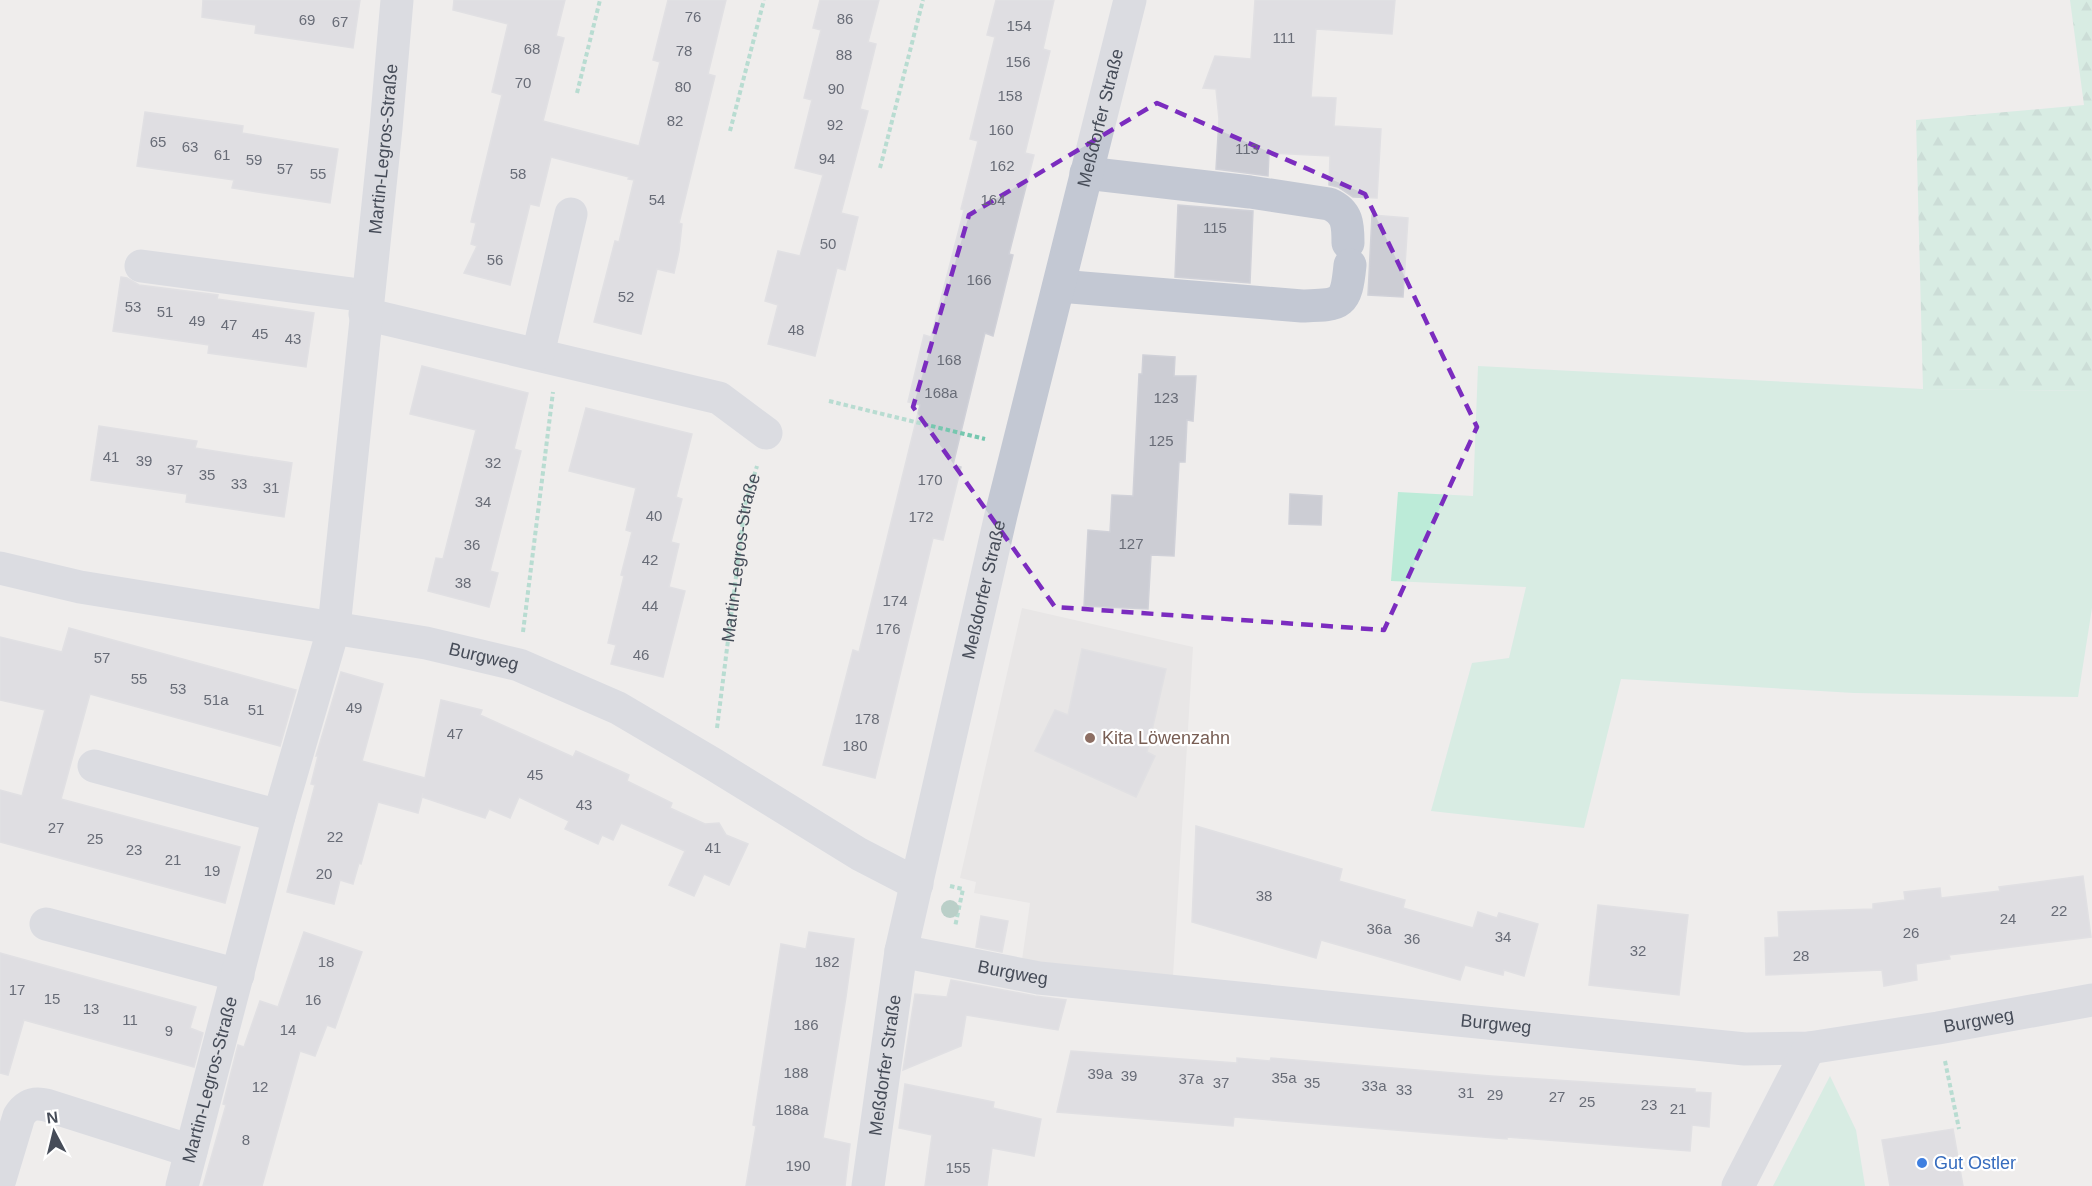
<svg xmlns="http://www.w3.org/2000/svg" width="2092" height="1186" font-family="Helvetica,sans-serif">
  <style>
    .education { fill: #e0dedd }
    .green { fill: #bcebd8 }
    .forest { fill: url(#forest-firs) }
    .building { fill: #cccdd4; stroke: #d0d1d8; stroke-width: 1.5 }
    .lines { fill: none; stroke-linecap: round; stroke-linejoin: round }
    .path { stroke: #76c7af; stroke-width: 4; stroke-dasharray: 4.5 3; stroke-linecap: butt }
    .minor { stroke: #c3c8d3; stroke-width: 33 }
    .tree { fill: #7baa9c }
    .marked { fill: none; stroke: #7b2cbf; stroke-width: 4.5; stroke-dasharray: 12 8; stroke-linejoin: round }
    .education-dot { fill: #8d6e63; stroke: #fff; stroke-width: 2 }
    .shop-dot { fill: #3f7fe0; stroke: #fff; stroke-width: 2 }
    .labels { text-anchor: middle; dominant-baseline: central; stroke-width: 4.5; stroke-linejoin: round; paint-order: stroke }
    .number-label { font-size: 15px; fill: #686c77 }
    .street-label { font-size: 18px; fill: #464c58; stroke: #fff }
    .education-label { font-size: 18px; fill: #785e54; stroke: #fff; text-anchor: start }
    .shop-label { font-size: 18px; fill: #366cbe; stroke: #fff; text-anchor: start }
  </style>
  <defs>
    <pattern id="forest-firs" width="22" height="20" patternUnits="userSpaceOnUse" patternTransform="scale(1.5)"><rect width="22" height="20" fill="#bcebd8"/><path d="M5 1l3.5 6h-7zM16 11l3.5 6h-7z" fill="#a3cbbc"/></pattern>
  </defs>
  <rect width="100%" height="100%" fill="#efedec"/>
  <!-- education -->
  <path class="education" d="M 1022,608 L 1193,647 L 1173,976 L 1022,960 L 1030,903 L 974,893 L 976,882 L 960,878 Z"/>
  <!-- green -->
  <g class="green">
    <path d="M 1478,366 L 1923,389 L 2092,391 L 2092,608 L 2078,697 L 1854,693 L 1621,679 L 1584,828 L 1431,811 L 1472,663 L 1509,658 L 1526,587 L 1391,581 L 1398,492 L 1473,496 Z"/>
    <path d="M 1830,1076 L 1856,1130 L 1865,1186 L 1773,1186 Z"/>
  </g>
  <!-- forest -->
  <path class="forest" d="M 2070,0 L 2092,0 L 2092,391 L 1923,389 L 1916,120 L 2084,105 Z"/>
  <!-- building -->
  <g class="building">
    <path d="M 203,0 L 360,0 L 353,48 L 255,33 L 256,25 L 202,17 Z"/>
    <path d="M 454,0 L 565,0 L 556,36 L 564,38 L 543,121 L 639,146 L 660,62 L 653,60 L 668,0 L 726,0 L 708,74 L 715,76 L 679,223 L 682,224 L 679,251 L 674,273 L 657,269 L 641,334 L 594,322 L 615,241 L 619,242 L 634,180 L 628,179 L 629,177 L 551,157 L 539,206 L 530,204 L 510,285 L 464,273 L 477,246 L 471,244 L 476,223 L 471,222 L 502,95 L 492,92 L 508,24 L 453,10 Z"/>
    <path d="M 820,0 L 879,0 L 868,42 L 876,44 L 860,109 L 868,111 L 841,213 L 858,217 L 845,270 L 837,268 L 815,356 L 768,344 L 778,305 L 765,301 L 778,251 L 800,256 L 823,175 L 795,168 L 812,100 L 804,98 L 821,30 L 813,28 Z"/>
    <path d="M 996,0 L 1054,0 L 1043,49 L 1050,51 L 1025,153 L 1034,155 L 1009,254 L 1013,255 L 993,336 L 985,333 L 953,465 L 961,467 L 943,540 L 933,538 L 875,778 L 823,765 L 853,650 L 859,652 L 920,405 L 908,402 L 924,335 L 931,337 L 964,210 L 961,209 L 978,141 L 970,139 L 995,37 L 987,35 Z"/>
    <path d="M 1255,0 L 1395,0 L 1392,34 L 1316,29 L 1311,97 L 1336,98 L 1334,126 L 1381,129 L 1377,198 L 1353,197 L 1338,187 L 1329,185 L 1330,156 L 1269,153 L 1268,176 L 1216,169 L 1219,119 L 1216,89 L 1203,88 L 1215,56 L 1251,59 Z"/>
    <path d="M 145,112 L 243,126 L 242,133 L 338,149 L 330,203 L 232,188 L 234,180 L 137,166 Z"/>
    <path d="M 1178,205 L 1253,211 L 1250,283 L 1175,277 Z"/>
    <path d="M 1372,215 L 1408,218 L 1403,297 L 1368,295 Z"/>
    <path d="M 121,277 L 127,278 L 139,285 L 218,295 L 217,299 L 314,313 L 306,367 L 208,353 L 209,345 L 113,331 Z"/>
    <path d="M 1143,355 L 1175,357 L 1174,376 L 1196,376 L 1193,421 L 1187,420 L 1185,462 L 1179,462 L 1174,556 L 1151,555 L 1148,609 L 1084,606 L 1088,530 L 1110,532 L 1112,495 L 1133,496 L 1139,374 L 1142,374 Z"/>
    <path d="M 422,366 L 528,393 L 514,449 L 521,451 L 490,571 L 498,573 L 489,607 L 428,591 L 436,558 L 443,559 L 476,430 L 410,414 Z"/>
    <path d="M 586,408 L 692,434 L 676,497 L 682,499 L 671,542 L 679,544 L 669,587 L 685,591 L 663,677 L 611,664 L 616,645 L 608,643 L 624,576 L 621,575 L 632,532 L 626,530 L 636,488 L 569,471 Z"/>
    <path d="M 99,426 L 197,441 L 195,448 L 292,463 L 284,517 L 186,502 L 187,494 L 91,480 Z"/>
    <path d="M 1290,494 L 1322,496 L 1321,525 L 1289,524 Z"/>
    <path d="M 69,628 L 296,690 L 280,746 L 90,694 L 61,799 L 240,847 L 225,903 L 0,842 L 0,790 L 22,796 L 45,710 L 0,700 L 0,637 L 62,652 Z"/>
    <path d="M 1082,649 L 1166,669 L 1147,752 L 1155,756 L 1136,797 L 1035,751 L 1055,710 L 1068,715 Z"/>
    <path d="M 341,672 L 383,684 L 362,761 L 425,778 L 441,700 L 482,710 L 480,715 L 573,757 L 576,751 L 629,775 L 627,781 L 672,803 L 670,808 L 705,824 L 719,823 L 726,835 L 748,844 L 729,885 L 704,874 L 694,896 L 669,885 L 685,851 L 621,823 L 613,840 L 602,835 L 598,844 L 565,829 L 569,821 L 519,797 L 510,818 L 489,809 L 485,818 L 422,797 L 423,793 L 418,813 L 378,802 L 361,864 L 359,863 L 353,884 L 340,880 L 334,904 L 287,892 L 315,785 L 311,784 L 318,756 L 316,756 Z"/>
    <path d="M 1196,826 L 1342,869 L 1339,881 L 1405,900 L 1403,908 L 1473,928 L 1478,912 L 1497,918 L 1499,913 L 1538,924 L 1524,976 L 1504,970 L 1503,975 L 1465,965 L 1460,980 L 1321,940 L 1316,958 L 1192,922 Z"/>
    <path d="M 2083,876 L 2091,937 L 1949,955 L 1950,959 L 1916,964 L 1917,980 L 1884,986 L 1882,970 L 1766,975 L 1765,938 L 1779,937 L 1778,912 L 1873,909 L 1873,904 L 1905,900 L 1904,892 L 1940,888 L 1941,898 L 2000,891 L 1999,887 Z"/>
    <path d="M 1598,905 L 1688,915 L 1679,995 L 1589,985 Z"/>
    <path d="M 981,916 L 1008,921 L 1002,952 L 976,947 Z"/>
    <path d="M 304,932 L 362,952 L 335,1028 L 327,1025 L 315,1056 L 300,1051 L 262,1186 L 203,1186 L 226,1105 L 223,1104 L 238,1045 L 244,1047 L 260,1001 L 278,1007 Z"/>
    <path d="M 809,932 L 854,939 L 846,997 L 823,1138 L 850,1144 L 845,1186 L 746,1186 L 756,1126 L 753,1125 L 781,944 L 806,949 Z"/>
    <path d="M 0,953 L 196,1007 L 190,1028 L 203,1033 L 194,1067 L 24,1020 L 8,1075 L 0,1073 Z"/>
    <path d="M 951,980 L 1035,996 L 1066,1000 L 1058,1030 L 966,1015 L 961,1046 L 903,1070 L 915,994 L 947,997 Z"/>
    <path d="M 1071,1051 L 1237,1063 L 1237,1058 L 1270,1061 L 1271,1058 L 1491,1076 L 1695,1089 L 1695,1092 L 1711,1093 L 1709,1127 L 1692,1125 L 1690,1151 L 1507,1137 L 1507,1139 L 1234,1117 L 1233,1126 L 1057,1112 Z"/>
    <path d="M 905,1084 L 994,1102 L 993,1108 L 1041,1119 L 1034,1156 L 992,1148 L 987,1186 L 925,1186 L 932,1135 L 899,1128 Z"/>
    <path d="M 1953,1129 L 1963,1186 L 1890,1186 L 1882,1140 Z"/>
  </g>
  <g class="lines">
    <!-- path -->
    <g class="path">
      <path d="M 577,93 L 600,0"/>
      <path d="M 730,131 L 764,0"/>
      <path d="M 880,168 L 923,0"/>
      <path d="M 829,401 L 985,439"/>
      <path d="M 523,632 L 553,392"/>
      <path id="s1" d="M 717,728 L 745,505 L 757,466"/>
      <path d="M 950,886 L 963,889 L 955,927"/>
      <path d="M 1945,1061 L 1959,1129"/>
    </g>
    <!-- minor -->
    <g class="minor">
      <path d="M 1086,173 L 1250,192 L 1329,204 C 1348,212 1348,225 1348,243"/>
      <path d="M 141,266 L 367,296"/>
      <path d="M 1059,286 L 1302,306 C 1341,305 1346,306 1350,265"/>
      <path d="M 365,314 L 719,398 L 766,433"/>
      <path d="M 538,354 L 571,214"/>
      <path id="s2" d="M 0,568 L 80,587 L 426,643 L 519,665 L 618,708 L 713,764 L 859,854 L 917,884"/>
      <path d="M 94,766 L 279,816"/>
      <path d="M 46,924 L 238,975"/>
      <path id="s3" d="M 901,951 L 1039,978 L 1745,1049 L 1809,1048 L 1938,1028 L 2092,1000"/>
      <path d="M 0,1179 L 19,1116 C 26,1105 34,1102 46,1105 L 191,1151"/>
      <path id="s4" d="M 182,1186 L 279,816 L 334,627 L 386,128 L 397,0"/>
      <path id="s5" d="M 868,1186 L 901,951 L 1001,515 L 1130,0"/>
      <path d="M 1738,1186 L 1809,1048"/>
    </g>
  </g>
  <!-- trees -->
  <circle class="tree" cx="950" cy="909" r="9"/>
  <!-- marked area -->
  <path d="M0 0H2092V1186H0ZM 1157,103 L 1365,194 L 1477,427 L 1384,630 L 1055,607 L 913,407 L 969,215 Z" fill="#efedec" fill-opacity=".55" fill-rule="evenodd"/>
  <path class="marked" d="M 1157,103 L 1365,194 L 1477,427 L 1384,630 L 1055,607 L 913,407 L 969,215 Z"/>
  <!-- markers -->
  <circle class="education-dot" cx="1090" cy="738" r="6"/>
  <circle class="shop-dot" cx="1922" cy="1163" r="6"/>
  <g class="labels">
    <!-- number labels -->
    <g class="number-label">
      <text x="693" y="16">76</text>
      <text x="845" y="18">86</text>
      <text x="307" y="19">69</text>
      <text x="340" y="21">67</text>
      <text x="1019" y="25">154</text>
      <text x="1284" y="37">111</text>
      <text x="532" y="48">68</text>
      <text x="684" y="50">78</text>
      <text x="844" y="54">88</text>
      <text x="1018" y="61">156</text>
      <text x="523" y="82">70</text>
      <text x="683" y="86">80</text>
      <text x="836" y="88">90</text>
      <text x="1010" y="95">158</text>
      <text x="675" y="120">82</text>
      <text x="835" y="124">92</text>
      <text x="1001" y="129">160</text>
      <text x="158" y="141">65</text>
      <text x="190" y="146">63</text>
      <text x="1247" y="148">113</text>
      <text x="222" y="154">61</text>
      <text x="827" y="158">94</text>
      <text x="254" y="159">59</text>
      <text x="1002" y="165">162</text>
      <text x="285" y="168">57</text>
      <text x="318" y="173">55</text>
      <text x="518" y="173">58</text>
      <text x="657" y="199">54</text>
      <text x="993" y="199">164</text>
      <text x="1215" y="227">115</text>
      <text x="828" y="243">50</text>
      <text x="495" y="259">56</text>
      <text x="979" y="279">166</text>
      <text x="626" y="296">52</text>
      <text x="133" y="306">53</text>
      <text x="165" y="311">51</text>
      <text x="197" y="320">49</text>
      <text x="229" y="324">47</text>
      <text x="796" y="329">48</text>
      <text x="260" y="333">45</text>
      <text x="293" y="338">43</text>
      <text x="949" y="359">168</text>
      <text x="941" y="392">168a</text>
      <text x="1166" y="397">123</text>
      <text x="1161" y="440">125</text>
      <text x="111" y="456">41</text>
      <text x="144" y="460">39</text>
      <text x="493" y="462">32</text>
      <text x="175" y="469">37</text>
      <text x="207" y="474">35</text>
      <text x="930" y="479">170</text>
      <text x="239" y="483">33</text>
      <text x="271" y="487">31</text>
      <text x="483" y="501">34</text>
      <text x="654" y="515">40</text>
      <text x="921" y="516">172</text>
      <text x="1131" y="543">127</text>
      <text x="472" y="544">36</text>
      <text x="650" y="559">42</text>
      <text x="463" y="582">38</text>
      <text x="895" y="600">174</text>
      <text x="650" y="605">44</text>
      <text x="888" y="628">176</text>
      <text x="641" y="654">46</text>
      <text x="102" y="657">57</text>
      <text x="139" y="678">55</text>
      <text x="178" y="688">53</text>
      <text x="216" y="699">51a</text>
      <text x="354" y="707">49</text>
      <text x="256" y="709">51</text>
      <text x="867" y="718">178</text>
      <text x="455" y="733">47</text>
      <text x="855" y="745">180</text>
      <text x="535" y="774">45</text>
      <text x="584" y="804">43</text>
      <text x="56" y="827">27</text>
      <text x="335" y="836">22</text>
      <text x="95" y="838">25</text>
      <text x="713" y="847">41</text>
      <text x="134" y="849">23</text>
      <text x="173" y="859">21</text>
      <text x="212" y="870">19</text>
      <text x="324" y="873">20</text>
      <text x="1264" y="895">38</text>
      <text x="2059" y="910">22</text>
      <text x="2008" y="918">24</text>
      <text x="1379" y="928">36a</text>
      <text x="1911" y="932">26</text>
      <text x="1503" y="936">34</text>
      <text x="1412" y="938">36</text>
      <text x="1638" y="950">32</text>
      <text x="1801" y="955">28</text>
      <text x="326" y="961">18</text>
      <text x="827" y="961">182</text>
      <text x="17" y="989">17</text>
      <text x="52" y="998">15</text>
      <text x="313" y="999">16</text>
      <text x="91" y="1008">13</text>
      <text x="130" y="1019">11</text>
      <text x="806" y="1024">186</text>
      <text x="288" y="1029">14</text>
      <text x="169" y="1030">9</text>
      <text x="796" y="1072">188</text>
      <text x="1100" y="1073">39a</text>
      <text x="1129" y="1075">39</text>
      <text x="1284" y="1077">35a</text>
      <text x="1191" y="1078">37a</text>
      <text x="1221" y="1082">37</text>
      <text x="1312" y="1082">35</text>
      <text x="1374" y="1085">33a</text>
      <text x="260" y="1086">12</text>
      <text x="1404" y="1089">33</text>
      <text x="1466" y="1092">31</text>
      <text x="1495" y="1094">29</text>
      <text x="1557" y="1096">27</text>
      <text x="1587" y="1101">25</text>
      <text x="1649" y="1104">23</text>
      <text x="1678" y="1108">21</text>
      <text x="792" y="1109">188a</text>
      <text x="246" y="1139">8</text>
      <text x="798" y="1165">190</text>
      <text x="958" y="1167">155</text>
    </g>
    <!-- street labels -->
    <g class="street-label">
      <text stroke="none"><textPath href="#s5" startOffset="1094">Meßdorfer Straße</textPath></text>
      <text stroke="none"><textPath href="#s4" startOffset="1060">Martin-Legros-Straße</textPath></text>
      <text stroke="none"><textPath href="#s1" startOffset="172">Martin-Legros-Straße</textPath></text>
      <text stroke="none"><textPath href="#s5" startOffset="608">Meßdorfer Straße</textPath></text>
      <text stroke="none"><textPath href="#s2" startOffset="492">Burgweg</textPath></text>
      <text stroke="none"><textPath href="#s3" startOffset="114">Burgweg</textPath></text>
      <text stroke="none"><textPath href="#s3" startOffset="1086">Burgweg</textPath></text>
      <text stroke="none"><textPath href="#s3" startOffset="600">Burgweg</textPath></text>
      <text stroke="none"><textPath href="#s5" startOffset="122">Meßdorfer Straße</textPath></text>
      <text stroke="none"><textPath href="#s4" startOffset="110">Martin-Legros-Straße</textPath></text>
    </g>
    <!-- education labels -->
    <g class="education-label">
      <text x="1102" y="738">Kita Löwenzahn</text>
    </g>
    <!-- shop labels -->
    <g class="shop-label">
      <text x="1934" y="1163">Gut Ostler</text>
    </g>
  </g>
  <!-- north arrow -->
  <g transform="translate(54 1132) rotate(353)" stroke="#ffffff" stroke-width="4.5" paint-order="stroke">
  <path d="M0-4.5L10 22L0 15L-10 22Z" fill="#464c58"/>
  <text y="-9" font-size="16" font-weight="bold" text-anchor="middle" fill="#464c58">N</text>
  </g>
</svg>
